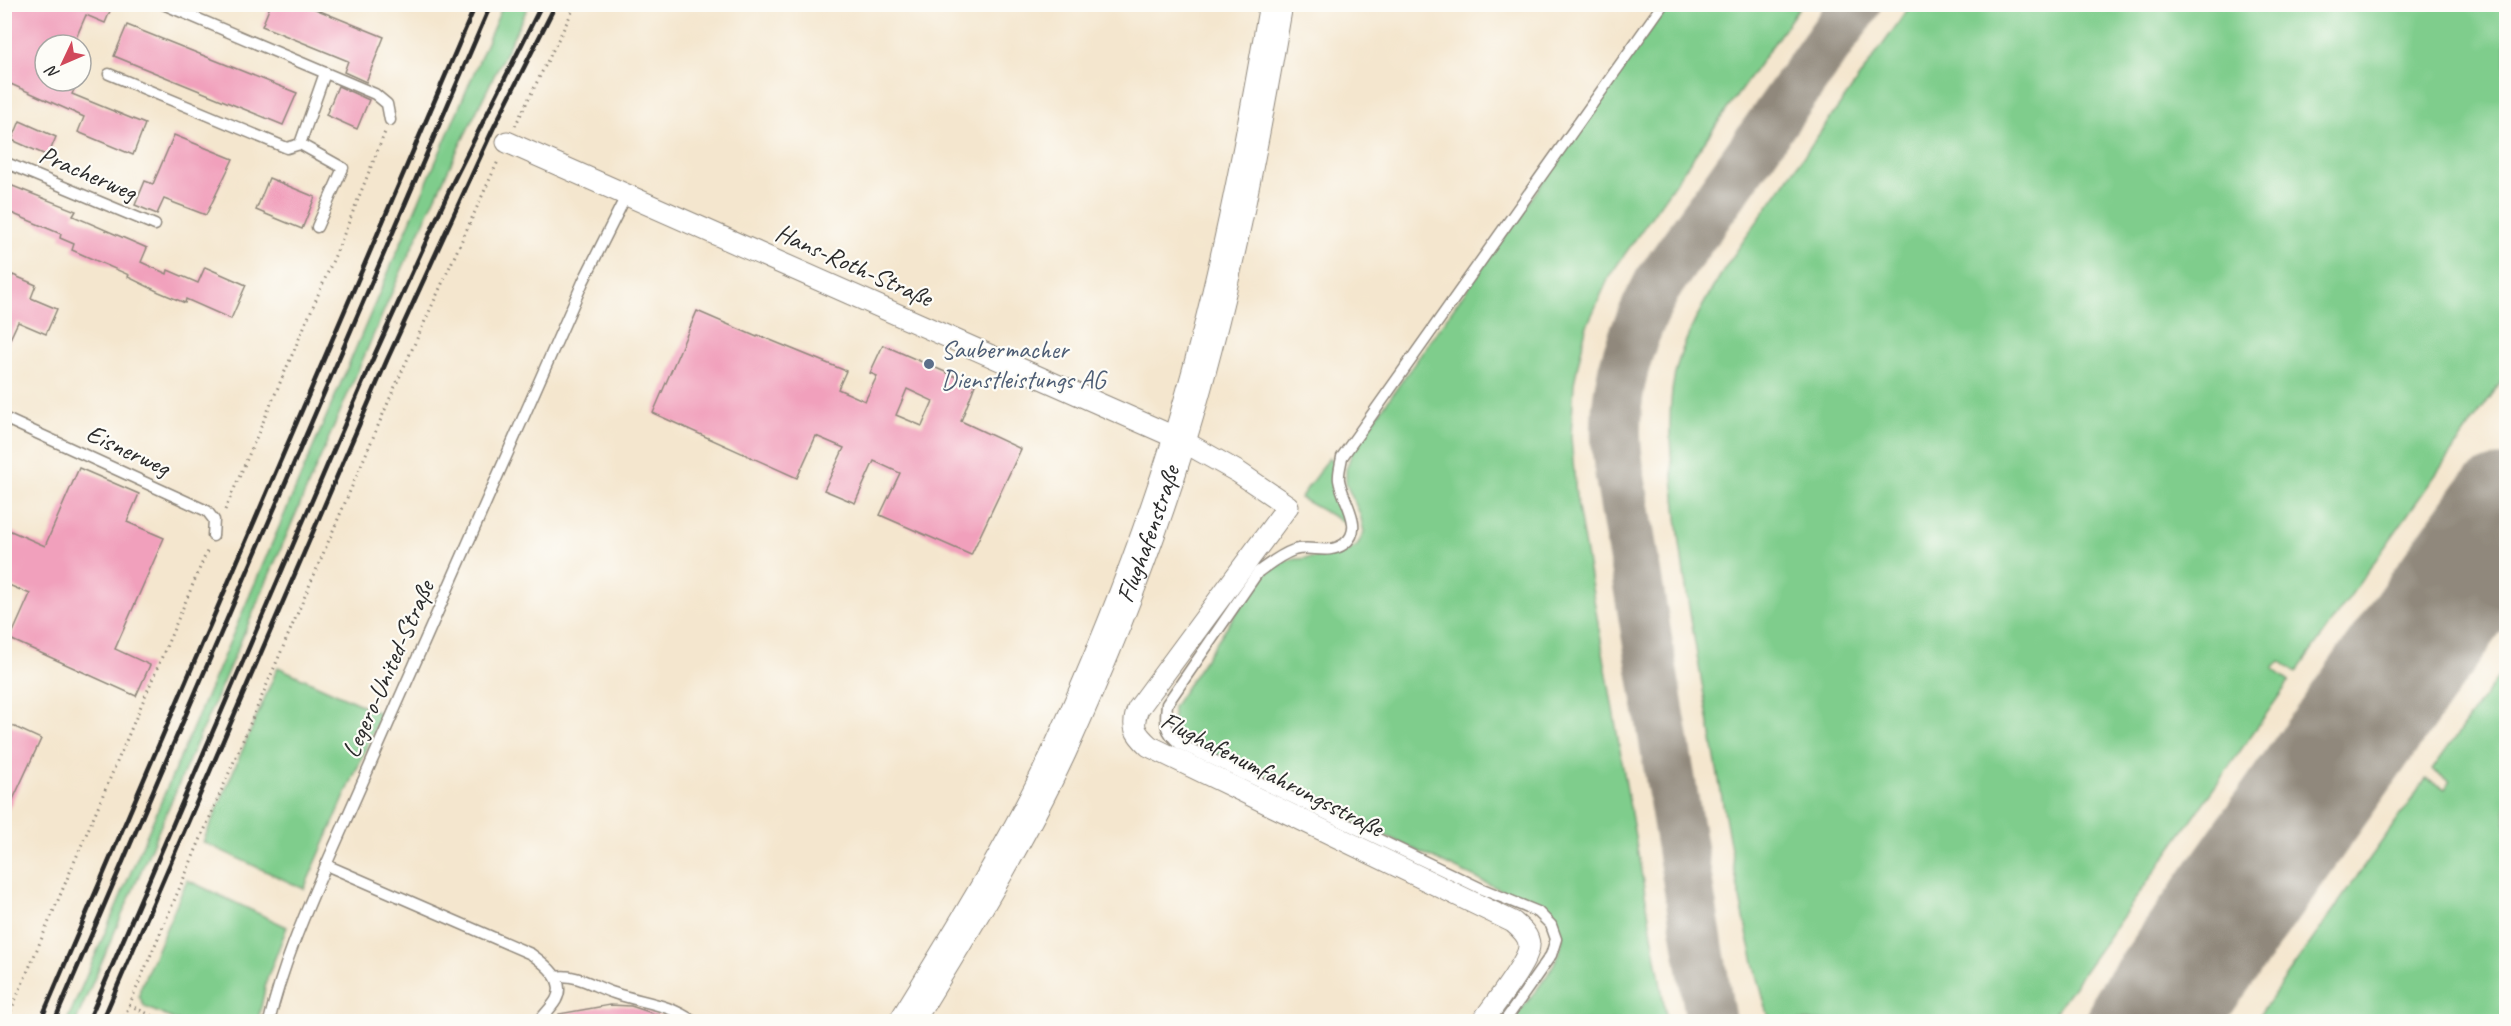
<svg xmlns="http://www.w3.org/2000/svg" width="2511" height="1026" font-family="Caveat,sans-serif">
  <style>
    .green { fill: #7fcd8c; stroke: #557c5c; stroke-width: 1.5 }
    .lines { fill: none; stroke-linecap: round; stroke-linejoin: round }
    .taxiway { stroke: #90887c; stroke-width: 50 }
    .runway { stroke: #90887c; stroke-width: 124 }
    .building { fill: #f1a0bc; fill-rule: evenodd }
    .service-casing { stroke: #90887c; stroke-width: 13 }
    .minor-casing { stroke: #90887c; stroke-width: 23 }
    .primary-casing { stroke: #90887c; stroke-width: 35 }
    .path { stroke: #90887c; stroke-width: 3; stroke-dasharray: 1.5 4.5; stroke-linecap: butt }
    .service { stroke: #fff; stroke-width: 10 }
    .minor { stroke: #fff; stroke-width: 21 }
    .primary { stroke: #fff; stroke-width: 33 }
    .rail { stroke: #2b2b2b; stroke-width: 4.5 }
    .service-dot { fill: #5c6f8a; stroke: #fdfcf7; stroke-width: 2 }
    .labels { text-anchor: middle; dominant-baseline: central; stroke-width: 4.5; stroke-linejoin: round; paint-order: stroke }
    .street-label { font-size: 26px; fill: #2b2b2b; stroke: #fdfcf7 }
    .service-label { font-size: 26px; fill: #4e5e75; stroke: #fdfcf7; text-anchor: start }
  </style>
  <rect width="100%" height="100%" fill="#fdfcf7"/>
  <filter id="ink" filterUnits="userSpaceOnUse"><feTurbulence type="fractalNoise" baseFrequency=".0167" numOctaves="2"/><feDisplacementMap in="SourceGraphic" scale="12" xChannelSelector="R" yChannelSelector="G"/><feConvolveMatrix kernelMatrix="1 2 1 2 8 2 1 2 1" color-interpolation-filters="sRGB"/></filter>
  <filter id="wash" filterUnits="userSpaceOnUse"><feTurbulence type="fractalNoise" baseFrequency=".008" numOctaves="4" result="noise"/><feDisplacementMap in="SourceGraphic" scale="24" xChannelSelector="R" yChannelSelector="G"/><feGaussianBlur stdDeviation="1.35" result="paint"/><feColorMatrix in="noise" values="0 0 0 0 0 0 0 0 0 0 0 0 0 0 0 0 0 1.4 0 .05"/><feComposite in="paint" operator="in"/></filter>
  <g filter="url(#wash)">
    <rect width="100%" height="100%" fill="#f4e6ce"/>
    <!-- green -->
    <g class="green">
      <path d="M 503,5 L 529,5 L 455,155 L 399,276 L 76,1021 L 67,1021 Z"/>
      <path d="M 1668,5 L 1801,5 L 1610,275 L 1586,328 L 1574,383 L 1571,437 L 1576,496 L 1667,1021 L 1512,1021 C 1527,1001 1562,964 1562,938 C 1562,926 1554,919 1546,911 L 1194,746 C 1176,733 1172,729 1173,707 L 1246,598 L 1266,573 L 1287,560 L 1340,555 L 1357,546 L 1364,532 L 1360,514 L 1346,484 L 1346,469 L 1353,450 Z"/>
      <path d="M 1911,5 L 2506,5 L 2506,375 L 2296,673 L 2280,661 L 2273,669 L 2289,682 L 2049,1021 L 1770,1021 C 1742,930 1729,835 1712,741 C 1698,660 1682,578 1675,496 C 1670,451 1665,403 1679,359 C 1700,297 1746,237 1784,184 C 1826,124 1869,64 1911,5 Z"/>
      <path d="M 1329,458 L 1333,461 C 1329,489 1333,499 1347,524 L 1300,498 Z"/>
      <path d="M 2506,666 L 2506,1021 L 2255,1021 L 2426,779 L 2445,789 L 2450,781 L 2432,770 Z"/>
      <path d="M 278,667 L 381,714 L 304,889 L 203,842 Z"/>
      <path d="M 187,880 L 287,927 L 267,979 L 258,1021 L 177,1021 L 145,1007 L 139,996 L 140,989 Z"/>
    </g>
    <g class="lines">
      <!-- taxiway -->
      <path class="taxiway" d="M 1711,1022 L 1620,477 C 1618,460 1615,443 1616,426 C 1616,375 1635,328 1658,284 L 1856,4"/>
      <!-- runway -->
      <path class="runway" d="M 2150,1022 L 2506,518"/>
    </g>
    <g id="blocks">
      <!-- building -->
      <g class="building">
        <path d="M 4,4 L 113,4 L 105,23 L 86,15 L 73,45 L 45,45 L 45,81 L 68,81 L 76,85 L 72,94 L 145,124 L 133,155 L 78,132 L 84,117 L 4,81 Z"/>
        <path d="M 271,4 L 303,4 L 384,37 L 366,82 L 344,72 L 348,61 L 262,26 Z"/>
        <path d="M 127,25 L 297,93 L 283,125 L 114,56 Z"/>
        <path d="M 338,86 L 369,100 L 357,129 L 326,115 Z"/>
        <path d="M 20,121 L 56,137 L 48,156 L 12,140 Z"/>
        <path d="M 174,135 L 233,159 L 206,215 L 164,199 L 157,214 L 135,205 L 145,181 L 153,184 Z"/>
        <path d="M 269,178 L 315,197 L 302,229 L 256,210 Z"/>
        <path d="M 10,185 L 76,211 L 73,216 L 147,248 L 141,262 L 167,274 L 168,270 L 198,283 L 205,267 L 246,285 L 231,319 L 186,299 L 185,303 L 159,292 L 128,277 L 129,275 L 72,250 L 74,244 L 60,238 L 61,234 L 4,210 L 4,199 Z"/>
        <path d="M 13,275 L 36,285 L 31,298 L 57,309 L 46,334 L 18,322 L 4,352 L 4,294 Z"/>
        <path d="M 697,311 L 757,337 L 758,335 L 846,371 L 838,389 L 865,401 L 877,376 L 870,373 L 883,345 L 975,385 L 961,421 L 1021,449 L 971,555 L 880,515 L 900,473 L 874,461 L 855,503 L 824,490 L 844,448 L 816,436 L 797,478 L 653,413 ZM 907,389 L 933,401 L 922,426 L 896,415 Z"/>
        <path d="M 79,468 L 139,494 L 127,522 L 164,538 L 115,649 L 150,665 L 136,696 L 10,639 L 30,594 L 4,583 L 4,528 L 45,546 Z"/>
        <path d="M 4,722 L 41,739 L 4,819 Z"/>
        <path d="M 610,1005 L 631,1006 L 679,1022 L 560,1022 L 559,1014 Z"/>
      </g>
    </g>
  </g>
  <g filter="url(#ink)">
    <use href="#blocks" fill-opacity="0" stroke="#90887c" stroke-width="1.5"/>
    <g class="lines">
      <defs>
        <g id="service">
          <path d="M 163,4 L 375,94 L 387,104 L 390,120"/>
          <path d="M 109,74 L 287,148 L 300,144 L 325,73"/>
          <path d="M 300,144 L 343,168 L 317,227"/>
          <path d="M 4,162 L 155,225"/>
          <path d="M 4,418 L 207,511 L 214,520 L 213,536"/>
          <path d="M 326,865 L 531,954 C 545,964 567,980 556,1000 C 552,1007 544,1015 538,1022"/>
          <path d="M 556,977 C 576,973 595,987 614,993 C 643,1003 668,1003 694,1022"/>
          <path d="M 269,1022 C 282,967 304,916 326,865 L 583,282 L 627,194"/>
          <path d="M 1504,1022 L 1551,955 L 1556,939 L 1551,925 L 1538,912 L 1482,889 L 1180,744 C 1164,731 1165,724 1167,704 L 1258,572 C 1269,564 1280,555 1294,550 C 1310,545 1329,555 1344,544 C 1366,528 1342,500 1339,480 C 1338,473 1341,464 1342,457 L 1663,4"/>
        </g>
        <path id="minor" d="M 507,142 L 1179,439 L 1238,472 L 1288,506 L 1138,709 C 1131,727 1135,733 1149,746 L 1513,922 C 1520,928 1529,935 1529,945 C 1530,960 1492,1007 1482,1022"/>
        <g id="primary">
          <path id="s1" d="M 906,1022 C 961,933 1016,844 1060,750 C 1106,649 1148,543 1180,438 C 1223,296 1251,150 1276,4"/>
        </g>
      </defs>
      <!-- service casing -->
      <use href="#service" class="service-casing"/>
      <!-- minor casing -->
      <use href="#minor" class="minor-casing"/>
      <!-- primary casing -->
      <use href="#primary" class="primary-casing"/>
      <!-- path -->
      <g class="path">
        <path d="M 515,126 L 576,4"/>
        <path d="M 225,510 L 340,244 L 385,132"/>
        <path d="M 129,1005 L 166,1022"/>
        <path d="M 6,1022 L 208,549"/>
        <path d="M 122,1022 L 393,391 L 499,159"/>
      </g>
      <!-- service -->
      <use href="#service" class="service"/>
      <!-- minor -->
      <use href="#minor" class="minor"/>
      <!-- primary -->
      <use href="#primary" class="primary"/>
      <!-- rail -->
      <g class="rail">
        <path d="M 40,1022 L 476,4"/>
        <path d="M 54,1022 L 491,4"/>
        <path d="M 88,1022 L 375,354 L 454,180 L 542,4"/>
        <path d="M 102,1022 L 387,360 L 493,129 L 556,4"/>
      </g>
    </g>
  </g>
  <!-- markers -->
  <circle class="service-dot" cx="929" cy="364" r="6"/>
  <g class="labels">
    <!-- street labels -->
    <g class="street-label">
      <text transform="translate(88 173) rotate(23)">Pracherweg</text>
      <text transform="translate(854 265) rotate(24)">Hans-Roth-Straße</text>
      <text transform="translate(128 450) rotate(25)">Eisnerweg</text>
      <text stroke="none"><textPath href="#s1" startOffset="546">Flughafenstraße</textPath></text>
      <text transform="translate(388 669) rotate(-66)">Legero-United-Straße</text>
      <text transform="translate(1272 774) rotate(27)">Flughafenumfahrungsstraße</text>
    </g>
    <!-- service labels -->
    <g class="service-label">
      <text x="941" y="349">Saubermacher<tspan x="941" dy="30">Dienstleistungs AG</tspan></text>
    </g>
  </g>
  <!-- margin -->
  <rect width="2511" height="1026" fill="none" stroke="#fdfcf7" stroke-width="24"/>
  <!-- north arrow -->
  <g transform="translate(63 63) rotate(226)"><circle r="28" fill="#fdfcf7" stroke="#a9a8a5" stroke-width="1.5"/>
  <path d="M0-4.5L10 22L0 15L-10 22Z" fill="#d1495b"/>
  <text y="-9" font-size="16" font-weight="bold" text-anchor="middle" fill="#2b2b2b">N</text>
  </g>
</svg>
